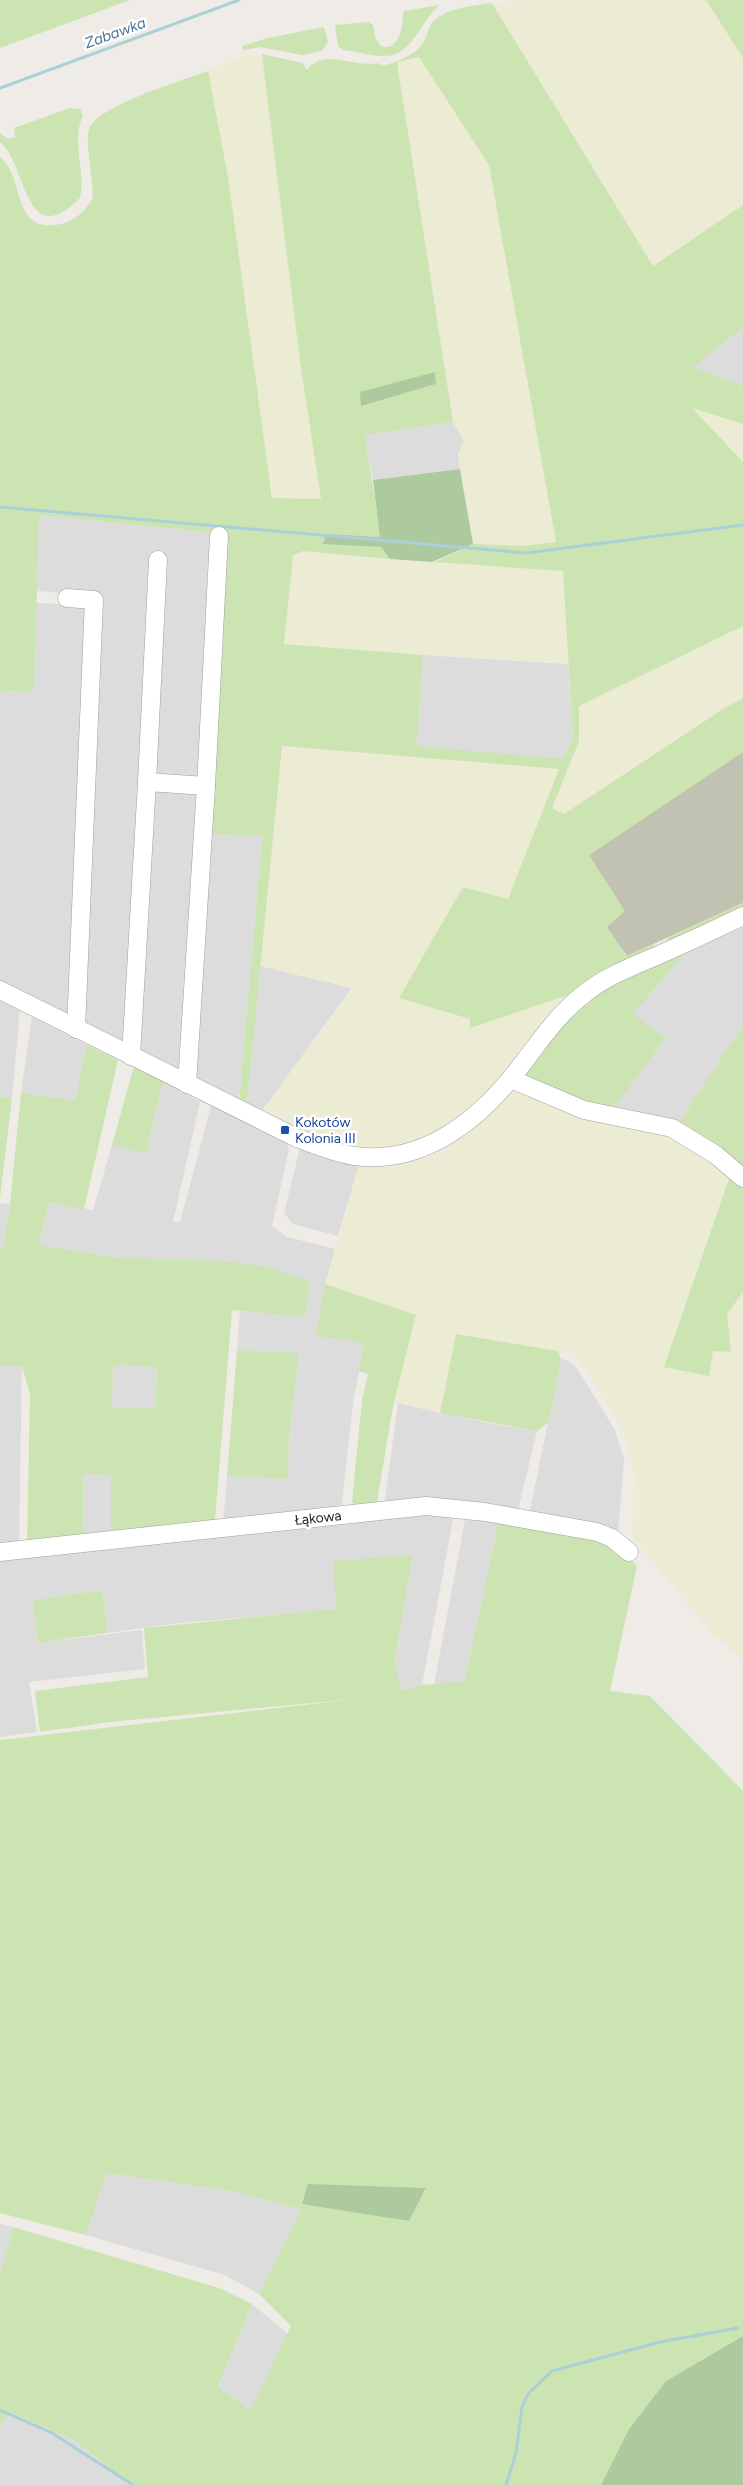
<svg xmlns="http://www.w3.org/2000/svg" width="743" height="2485" font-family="Figtree,sans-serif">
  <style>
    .residential { fill: #dddcdc }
    .construction { fill: #c2c2b2 }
    .farmland { fill: #ebecd3 }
    .grass { fill: #cce4b1; fill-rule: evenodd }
    .forest { fill: #adca9e }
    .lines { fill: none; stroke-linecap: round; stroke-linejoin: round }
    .stream { stroke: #aad0d8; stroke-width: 3 }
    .minor-casing { stroke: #a0a0a0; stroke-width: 19 }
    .minor { stroke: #fff; stroke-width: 18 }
    .transit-dot { fill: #1a4fb4; stroke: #fff; stroke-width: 2 }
    .labels { text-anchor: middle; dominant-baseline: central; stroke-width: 5; stroke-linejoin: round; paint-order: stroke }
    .transit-label { font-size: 14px; fill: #164399; stroke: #fff; text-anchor: start }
    .street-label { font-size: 14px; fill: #1f1f1f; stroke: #fff }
    .water-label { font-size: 15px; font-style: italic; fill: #4d7697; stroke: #fff }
  </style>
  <rect width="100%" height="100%" fill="#efebe6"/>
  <!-- residential -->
  <g class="residential">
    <path d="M 743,328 L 743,386 L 692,367 Z"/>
    <path d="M 453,422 L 464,441 L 458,454 L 460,469 L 373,480 L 365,435 Z"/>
    <path d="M 39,515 L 214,533 L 201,781 L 156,778 L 162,553 L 152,553 L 140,849 L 128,1044 L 82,1025 L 102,596 L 37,591 Z"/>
    <path d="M 36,603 L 92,605 L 73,1020 L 0,983 L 0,691 L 34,692 Z"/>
    <path d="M 423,655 L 568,664 L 573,737 L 562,760 L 417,746 Z"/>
    <path d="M 155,789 L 193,790 L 199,796 L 183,1074 L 137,1050 Z"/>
    <path d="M 210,834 L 262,835 L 239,1104 L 191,1080 Z"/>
    <path d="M 743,923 L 743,1025 L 676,1127 L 609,1114 L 664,1038 L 633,1014 L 688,950 Z"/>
    <path d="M 260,966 L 352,988 L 261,1112 L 247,1103 Z"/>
    <path d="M 0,1001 L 20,1010 L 12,1098 L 0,1097 Z"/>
    <path d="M 32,1017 L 87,1045 L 75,1100 L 21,1093 Z"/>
    <path d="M 163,1081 L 200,1102 L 173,1222 L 180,1222 L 212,1103 L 285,1140 L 289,1149 L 272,1226 L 287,1237 L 335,1249 L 325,1284 L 364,1346 L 353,1403 L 341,1511 L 223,1523 L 227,1476 L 288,1479 L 289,1438 L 299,1354 L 237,1350 L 240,1311 L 305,1316 L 164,1260 L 118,1258 L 39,1246 L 49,1202 L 93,1210 L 112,1145 L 146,1152 Z"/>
    <path d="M 300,1148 L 359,1165 L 338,1236 L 293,1224 L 284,1213 Z"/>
    <path d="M 0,1203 L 10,1204 L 3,1248 L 0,1248 Z"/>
    <path d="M 561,1359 L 567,1360 L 576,1367 L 615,1430 L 624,1459 L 618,1537 L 529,1515 Z"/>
    <path d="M 22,1365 L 19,1542 L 0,1546 L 0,1366 Z"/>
    <path d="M 113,1365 L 157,1367 L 155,1408 L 112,1408 Z"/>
    <path d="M 398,1403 L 488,1423 L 537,1431 L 518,1510 L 451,1515 L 453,1520 L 422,1685 L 401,1691 L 395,1660 L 399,1639 L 334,1562 L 336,1610 L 180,1623 L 107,1633 L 103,1590 L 33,1600 L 37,1643 L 142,1630 L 145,1669 L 29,1682 L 37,1732 L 0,1737 L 0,1559 L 383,1515 Z"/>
    <path d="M 83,1474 L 111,1475 L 111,1538 L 83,1540 Z"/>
    <path d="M 470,1517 L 499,1520 L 466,1681 L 434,1685 L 465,1520 Z"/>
    <path d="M 105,2173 L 238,2192 L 301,2210 L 259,2294 L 225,2275 L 86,2235 Z"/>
    <path d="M 0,2224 L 13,2227 L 0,2277 Z"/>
    <path d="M 252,2304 L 288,2334 L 250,2412 L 218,2388 Z"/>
    <path d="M 9,2412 L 74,2440 L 131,2485 L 0,2485 L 0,2425 Z"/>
  </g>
  <!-- construction -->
  <path class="construction" d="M 743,751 L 743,903 L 627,956 L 606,927 L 589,855 Z"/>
  <!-- farmland -->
  <g class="farmland">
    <path d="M 534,0 L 706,0 L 743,58 L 743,205 L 653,266 L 492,3 Z"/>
    <path d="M 262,54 L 300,361 L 322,499 L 273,498 L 208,71 L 242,56 Z"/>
    <path d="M 420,57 L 489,165 L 556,543 L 523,546 L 473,544 L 458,454 L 464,441 L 453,422 L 397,61 Z"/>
    <path d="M 691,407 L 743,424 L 743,462 Z"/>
    <path d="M 303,551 L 563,570 L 568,664 L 284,645 L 293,555 Z"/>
    <path d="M 743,626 L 743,698 L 723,709 L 564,814 L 552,808 L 579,741 L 579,706 Z"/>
    <path d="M 282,746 L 559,769 L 508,899 L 399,998 L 470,1019 L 470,1027 L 574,993 L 507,1074 L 459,1122 L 402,1149 L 370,1150 L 323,1141 L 261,1112 L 352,988 L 260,966 Z"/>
    <path d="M 513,1091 L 520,1091 L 659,1129 L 731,1173 L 712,1351 L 731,1352 L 727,1314 L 743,1292 L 743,1660 L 712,1633 L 633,1537 L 634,1475 L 629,1448 L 619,1423 L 575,1354 L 457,1334 L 440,1413 L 398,1403 L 393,1406 L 416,1315 L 325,1284 L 359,1165 L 387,1167 L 413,1162 L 442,1152 L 482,1120 Z"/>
  </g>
  <!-- grass -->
  <g class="grass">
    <path d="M 0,0 L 130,0 L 0,48 Z"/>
    <path d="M 706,0 L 743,0 L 743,58 Z"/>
    <path d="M 492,3 L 653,266 L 743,205 L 743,328 L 693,367 L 743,386 L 743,424 L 692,408 L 743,462 L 743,626 L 579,706 L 579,741 L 552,808 L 564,814 L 723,709 L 743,698 L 743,752 L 589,855 L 625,911 L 607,927 L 626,956 L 653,944 L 657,951 L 574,993 L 470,1028 L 470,1019 L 399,998 L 463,887 L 508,899 L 559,769 L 282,746 L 247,1103 L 239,1104 L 262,836 L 210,834 L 214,533 L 39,515 L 34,692 L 0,691 L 0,157 C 26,177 10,235 61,224 C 76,220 86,211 93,197 C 93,180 85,142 89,129 C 98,105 182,81 208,71 L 228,177 L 272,498 L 321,499 L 300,361 L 262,54 L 302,63 L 307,70 C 323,47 357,69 377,63 L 383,66 C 398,61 414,56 423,43 C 427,37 428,27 433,22 C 447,7 474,6 492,3 ZM 419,57 L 489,165 L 556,542 L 523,546 L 473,544 L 435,562 L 563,571 L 573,737 L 562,759 L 417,746 L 423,655 L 284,644 L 293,555 L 303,551 L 390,559 L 381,547 L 322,543 L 327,534 L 381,537 L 365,435 L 453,422 L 397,62 ZM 435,372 L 436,384 L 361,405 Z"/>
    <path d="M 440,5 C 423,18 414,49 393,55 C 378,59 358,51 343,50 L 338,46 L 335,25 L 368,22 L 373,25 C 374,30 375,37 377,41 C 386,56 399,41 401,31 C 403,24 402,17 404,11 Z"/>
    <path d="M 324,27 L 328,42 L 322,51 L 302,55 L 261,47 L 243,50 L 242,46 L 268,38 Z"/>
    <path d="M 70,108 L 80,109 L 83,115 C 71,142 86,171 80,198 C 24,254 27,163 0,142 L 0,133 L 8,139 L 15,137 L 14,128 Z"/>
    <path d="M 743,903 L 743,910 L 670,944 L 666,938 Z"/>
    <path d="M 688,950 L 633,1014 L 665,1038 L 610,1113 L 676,1127 L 743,1025 L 743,1292 L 727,1314 L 731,1352 L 713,1351 L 709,1376 L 664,1367 L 731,1173 L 682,1139 L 520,1091 L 513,1091 L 574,1010 L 603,987 Z"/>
    <path d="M 87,1045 L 118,1060 L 84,1209 L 49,1202 L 39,1245 L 118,1258 L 223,1261 L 268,1267 L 310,1282 L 305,1317 L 232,1310 L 215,1520 L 211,1526 L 111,1538 L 111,1475 L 83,1474 L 83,1540 L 27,1546 L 30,1394 L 22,1366 L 0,1366 L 0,1248 L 3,1248 L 10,1204 L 21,1093 L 75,1100 ZM 113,1365 L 157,1367 L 155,1408 L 112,1408 Z"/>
    <path d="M 134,1066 L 163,1081 L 146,1153 L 112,1145 Z"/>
    <path d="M 0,1097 L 12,1098 L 0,1198 Z"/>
    <path d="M 325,1284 L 416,1315 L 393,1406 L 376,1508 L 356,1510 L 352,1501 L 362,1401 L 368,1374 L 359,1371 L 364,1346 L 362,1342 L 316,1336 Z"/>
    <path d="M 456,1334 L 558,1351 L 561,1359 L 549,1422 L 537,1431 L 440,1413 Z"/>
    <path d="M 237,1350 L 299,1353 L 289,1438 L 288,1479 L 227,1476 Z"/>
    <path d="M 499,1520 L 598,1538 L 616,1546 L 637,1566 L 610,1691 L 650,1696 L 743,1791 L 743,2336 L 666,2381 L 629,2429 L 601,2485 L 131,2485 L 74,2440 L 9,2412 L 0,2425 L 0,2277 L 13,2227 L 219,2288 L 252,2304 L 218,2387 L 250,2411 L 291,2326 L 259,2294 L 301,2210 L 238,2192 L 106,2173 L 86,2235 L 0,2213 L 0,1740 L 356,1699 L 110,1722 L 40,1732 L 35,1691 L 148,1677 L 144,1628 L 336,1609 L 333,1561 L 412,1555 L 395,1660 L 401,1691 L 422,1685 L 465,1681 ZM 426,2189 L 408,2221 L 360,2212 Z"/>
    <path d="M 103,1590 L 107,1633 L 37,1643 L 33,1600 Z"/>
  </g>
  <!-- forest -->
  <g class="forest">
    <path d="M 435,372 L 436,384 L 361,406 L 360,392 Z"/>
    <path d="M 460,469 L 473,544 L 432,562 L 390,559 L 381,547 L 322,544 L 327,534 L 380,537 L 373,480 Z"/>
    <path d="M 308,2184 L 426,2188 L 409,2221 L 302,2204 Z"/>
    <path d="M 743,2336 L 743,2485 L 601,2485 L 629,2429 L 666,2381 Z"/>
  </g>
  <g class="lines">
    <!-- stream -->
    <g class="stream">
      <path d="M 0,88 L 239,0"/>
      <path d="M 0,507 L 526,553 L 743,525"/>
      <path d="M 0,2410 L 52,2433 L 133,2485"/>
      <path d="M 506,2485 L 516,2453 L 522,2407 L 528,2394 L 552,2371 L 660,2342 L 738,2328"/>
    </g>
    <defs>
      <g id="minor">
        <path d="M 158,560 L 147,782 L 206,786"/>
        <path d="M 67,598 L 94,600 L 76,1029"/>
        <path d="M 0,990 L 297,1138 C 315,1145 335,1153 354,1156 C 419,1165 473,1125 512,1077 C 535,1049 555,1016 584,994 C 606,976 634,966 661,954 C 688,942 716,929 743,916"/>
        <path d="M 131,1056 L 147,782"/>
        <path d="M 511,1079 L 584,1110 L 672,1128 L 716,1155 L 743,1178"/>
        <path d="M 187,1084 L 206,786 L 219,536"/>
        <path d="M 0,1552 L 426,1506 L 485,1512 L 597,1532 L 612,1538 L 629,1552"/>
      </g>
    </defs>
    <!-- minor casing -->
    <use href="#minor" class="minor-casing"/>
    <!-- minor -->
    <use href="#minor" class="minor"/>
  </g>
  <!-- markers -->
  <rect class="transit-dot" x="280" y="1125" width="10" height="10" rx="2.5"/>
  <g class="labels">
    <!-- transit labels -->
    <g class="transit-label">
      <text x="295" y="1122">Kokotów<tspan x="295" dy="16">Kolonia III</tspan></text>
    </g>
    <!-- street labels -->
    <g class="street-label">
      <text transform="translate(318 1518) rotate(-6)">Łąkowa</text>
    </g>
    <!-- water labels -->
    <g class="water-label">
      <text transform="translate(115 33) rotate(-20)">Zabawka</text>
    </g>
  </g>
</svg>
